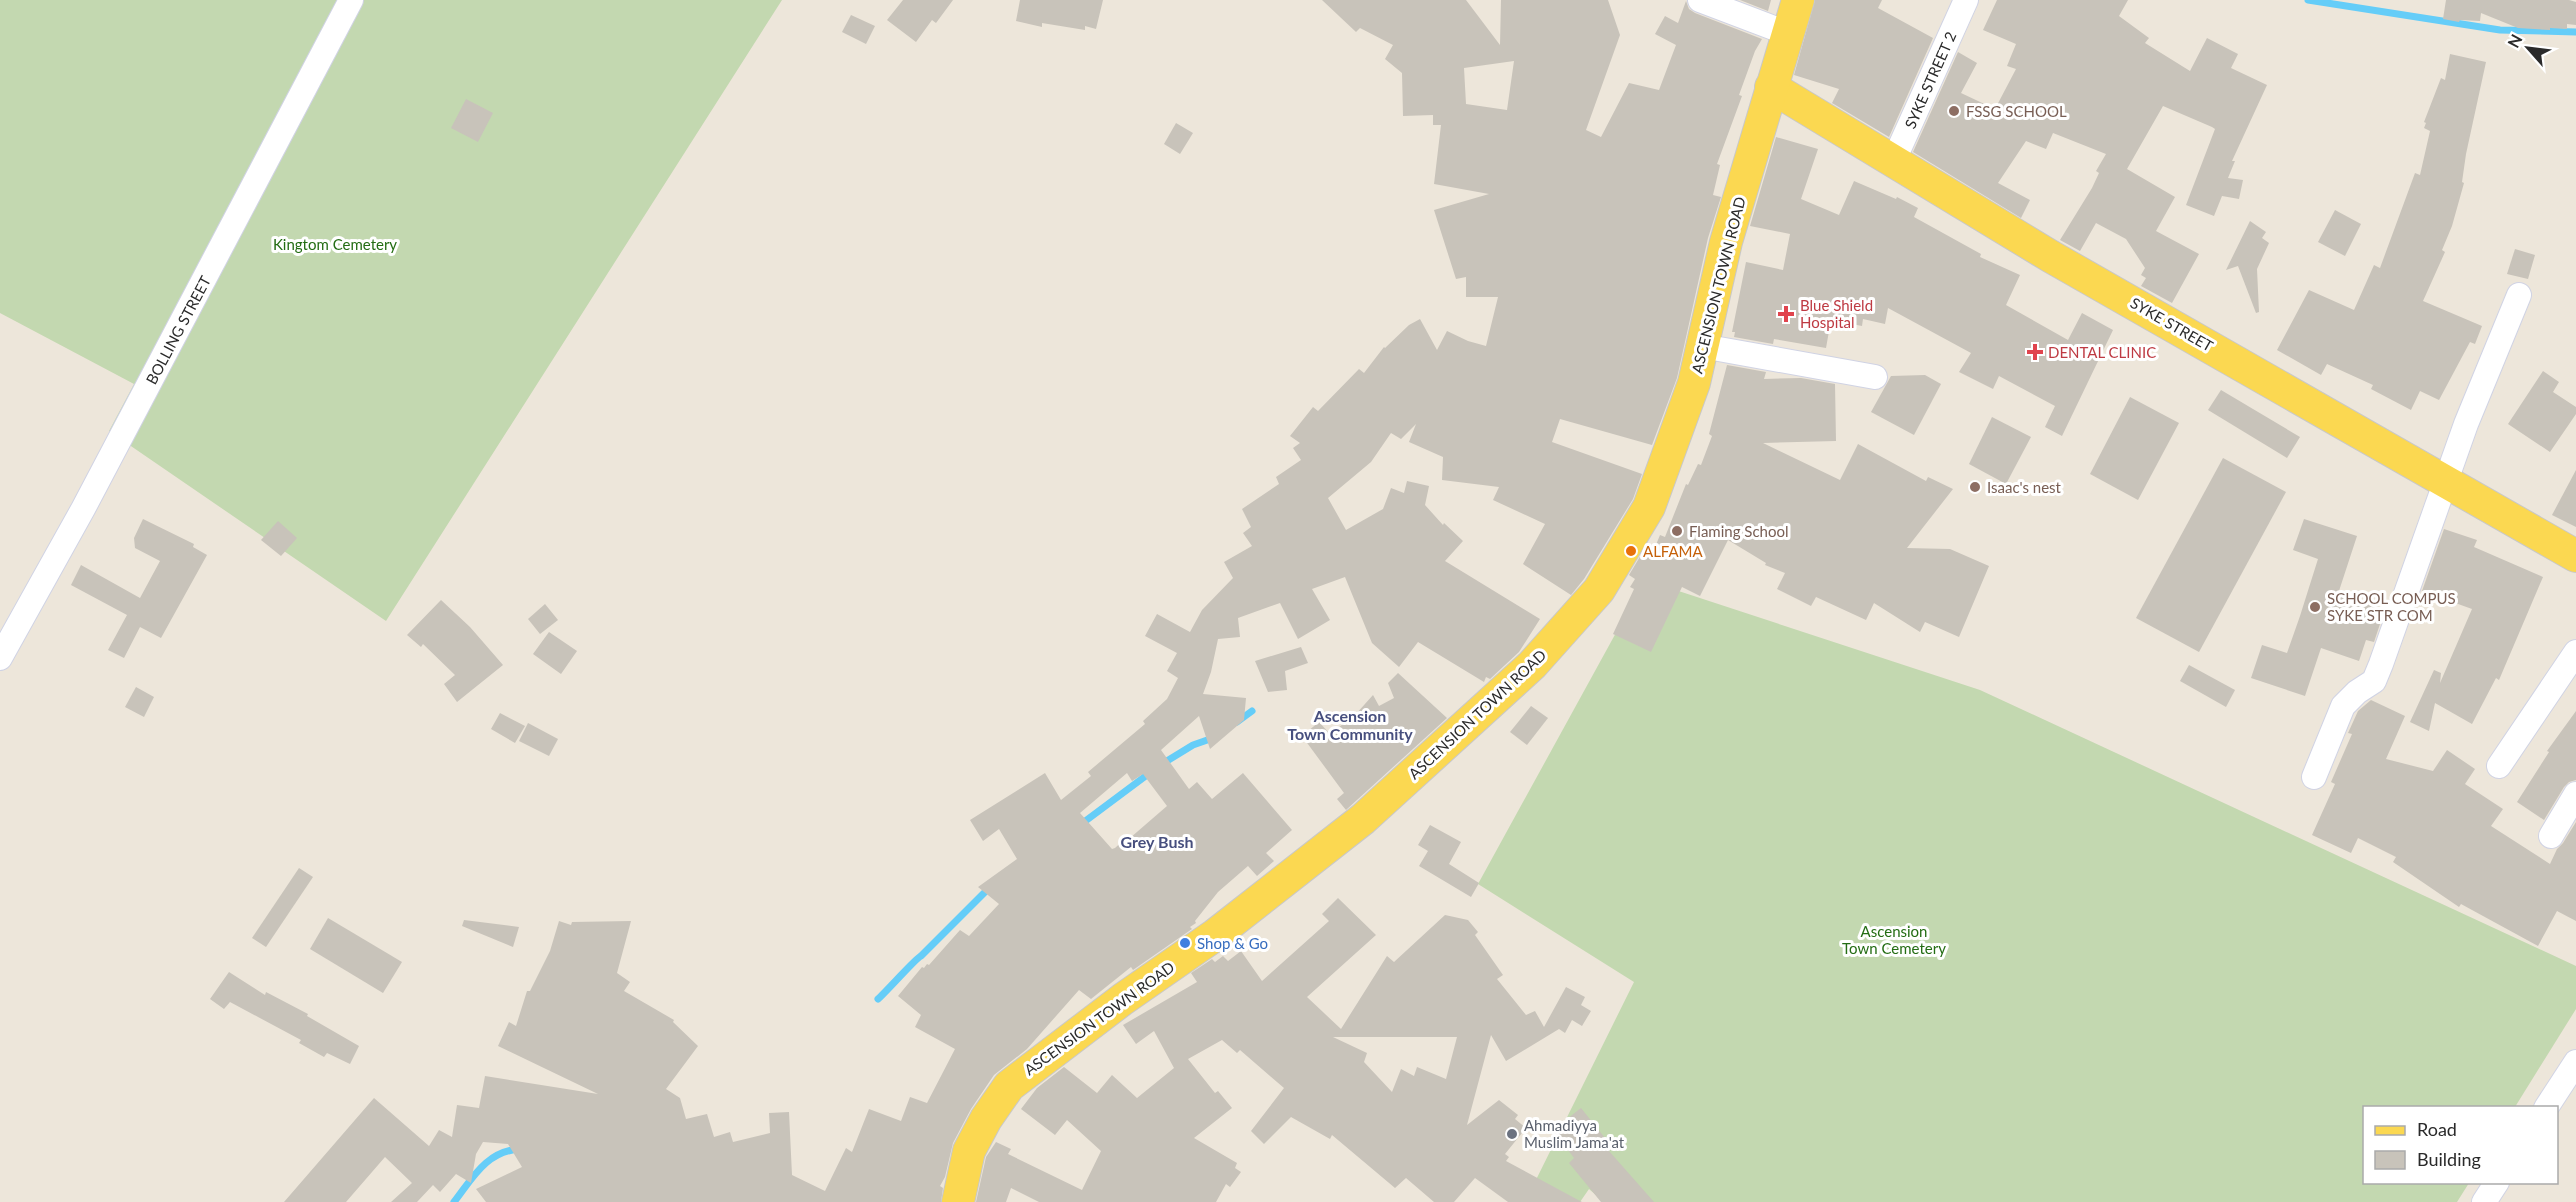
<svg xmlns="http://www.w3.org/2000/svg" width="2576" height="1202" font-family="Lato,sans-serif">
  <style>
    .cemetery { fill: #c3d8b0 }
    .lines { fill: none; stroke-linecap: round; stroke-linejoin: round }
    .stream { stroke: #65cdf8; stroke-width: 7 }
    .building { fill: #c8c3ba; fill-rule: evenodd }
    .minor-casing { stroke: #d0d3e4; stroke-width: 26 }
    .major-casing { stroke: #c8c8c8; stroke-width: 34 }
    .minor { stroke: #fff; stroke-width: 24 }
    .major { stroke: #fbd851; stroke-width: 32 }
    .education-dot { fill: #8d6e63; stroke: #fff; stroke-width: 2 }
    .health-dot { fill: #e0444e; stroke: #fff; stroke-width: 2 }
    .food-dot { fill: #e8710a; stroke: #fff; stroke-width: 2 }
    .shop-dot { fill: #3f7fe0; stroke: #fff; stroke-width: 2 }
    .worship-dot { fill: #6b7280; stroke: #fff; stroke-width: 2 }
    .labels { text-anchor: middle; dominant-baseline: central; stroke-width: 6; stroke-linejoin: round; paint-order: stroke }
    .street-label { font-size: 15px; fill: #2a2a2a; stroke: #fff }
    .education-label { font-size: 15px; fill: #785e54; stroke: #fff; text-anchor: start }
    .park-label { font-size: 15px; fill: #246d14; stroke: #fff }
    .health-label { font-size: 15px; fill: #be3a42; stroke: #fff; text-anchor: start }
    .food-label { font-size: 15px; fill: #c56008; stroke: #fff; text-anchor: start }
    .shop-label { font-size: 15px; fill: #366cbe; stroke: #fff; text-anchor: start }
    .worship-label { font-size: 15px; fill: #5b616d; stroke: #fff; text-anchor: start }
    .neighbourhood-label { font-size: 16px; font-weight: bold; fill: #474f7e; stroke: #fff }
  </style>
  <rect width="100%" height="100%" fill="#ede6da"/>
  <!-- cemetery -->
  <g class="cemetery">
    <path d="M 0,0 L 782,0 L 386,621 L 109,431 L 134,384 L 0,313 Z"/>
    <path d="M 1645,580 L 1980,690 L 2576,966 L 2576,1009 L 2515,1107 L 2364,1108 L 2364,1182 L 2469,1183 L 2457,1202 L 1604,1202 L 1589,1189 L 1580,1202 L 1526,1200 L 1634,982 L 1478,884 Z"/>
  </g>
  <g class="lines">
    <!-- stream -->
    <g class="stream">
      <path d="M 2308,0 L 2500,30 L 2576,32"/>
      <path d="M 1237,722 L 1252,711"/>
      <path d="M 1162,764 L 1193,745 L 1213,738"/>
      <path d="M 1080,825 L 1151,772"/>
      <path d="M 878,999 C 886,992 917,957 921,956 L 990,887"/>
      <path d="M 454,1202 C 472,1179 486,1151 520,1149"/>
    </g>
  </g>
  <!-- building -->
  <g class="building">
    <path d="M 903,0 L 953,0 L 936,23 L 932,20 L 916,42 L 887,20 Z"/>
    <path d="M 1020,0 L 1103,0 L 1096,29 L 1085,26 L 1085,30 L 1042,23 L 1042,27 L 1016,21 Z"/>
    <path d="M 1322,0 L 1466,0 L 1500,45 L 1501,0 L 1608,0 L 1620,35 L 1586,130 L 1601,137 L 1629,83 L 1659,90 L 1676,45 L 1655,34 L 1665,16 L 1678,23 L 1686,1 L 1689,9 L 1695,13 L 1762,39 L 1755,51 L 1739,95 L 1742,96 L 1717,164 L 1720,165 L 1713,195 L 1721,197 L 1708,238 L 1677,378 L 1652,445 L 1560,419 L 1552,442 L 1642,474 L 1633,499 L 1584,579 L 1571,595 L 1523,564 L 1545,524 L 1493,500 L 1499,487 L 1442,480 L 1443,457 L 1409,442 L 1416,424 L 1401,439 L 1391,433 L 1371,462 L 1328,498 L 1346,530 L 1383,509 L 1391,488 L 1404,493 L 1407,481 L 1429,486 L 1425,505 L 1443,525 L 1444,523 L 1463,541 L 1445,561 L 1540,619 L 1519,652 L 1490,679 L 1486,677 L 1484,682 L 1418,642 L 1399,667 L 1372,643 L 1345,577 L 1312,589 L 1330,620 L 1298,639 L 1280,603 L 1238,618 L 1240,637 L 1218,639 L 1211,672 L 1203,694 L 1246,698 L 1244,720 L 1210,749 L 1199,716 L 1161,750 L 1189,789 L 1197,782 L 1212,799 L 1243,773 L 1292,830 L 1266,853 L 1274,861 L 1257,876 L 1248,866 L 1218,892 L 1195,921 L 1196,923 L 1190,927 L 1192,929 L 1133,970 L 1131,967 L 1091,999 L 1079,990 L 1027,1049 L 994,1075 L 971,1109 L 953,1143 L 945,1177 L 940,1186 L 943,1188 L 941,1202 L 486,1202 L 476,1189 L 522,1167 L 508,1144 L 483,1142 L 476,1154 L 471,1183 L 456,1174 L 440,1192 L 433,1185 L 417,1202 L 391,1202 L 412,1183 L 385,1157 L 346,1202 L 284,1202 L 374,1098 L 429,1146 L 439,1130 L 452,1137 L 457,1105 L 479,1108 L 485,1076 L 598,1094 L 498,1046 L 509,1022 L 516,1026 L 527,991 L 530,991 L 550,951 L 559,921 L 571,925 L 572,922 L 631,921 L 617,973 L 630,982 L 624,991 L 674,1020 L 673,1022 L 698,1046 L 666,1089 L 680,1098 L 686,1119 L 707,1114 L 714,1137 L 730,1132 L 733,1142 L 770,1133 L 769,1113 L 789,1112 L 792,1175 L 825,1191 L 846,1148 L 852,1152 L 869,1109 L 901,1121 L 910,1097 L 927,1103 L 955,1049 L 915,1027 L 921,1015 L 898,996 L 922,967 L 924,968 L 927,964 L 929,965 L 960,930 L 969,936 L 999,904 L 978,887 L 1017,859 L 999,829 L 983,841 L 970,820 L 1045,773 L 1061,800 L 1091,776 L 1088,772 L 1145,724 L 1143,721 L 1167,699 L 1178,678 L 1167,671 L 1177,653 L 1145,636 L 1157,614 L 1190,632 L 1202,610 L 1233,578 L 1224,562 L 1252,546 L 1243,533 L 1251,527 L 1242,509 L 1279,484 L 1276,477 L 1301,460 L 1293,448 L 1300,443 L 1290,436 L 1313,407 L 1318,411 L 1359,369 L 1364,373 L 1384,347 L 1385,348 L 1409,325 L 1420,319 L 1437,350 L 1447,331 L 1468,341 L 1486,346 L 1498,297 L 1466,297 L 1466,277 L 1456,279 L 1434,210 L 1489,194 L 1434,184 L 1441,125 L 1433,125 L 1433,115 L 1403,116 L 1402,73 L 1385,59 L 1393,45 L 1360,28 L 1356,32 ZM 1514,61 L 1507,110 L 1466,104 L 1464,68 ZM 1127,773 L 1132,781 L 1143,774 L 1167,806 L 1130,838 L 1128,836 L 1115,848 L 1112,849 L 1080,813 Z"/>
    <path d="M 1740,0 L 1771,0 L 1768,11 Z"/>
    <path d="M 1815,0 L 1882,0 L 1878,8 L 1933,38 L 1889,137 L 1832,103 L 1839,89 L 1794,75 Z"/>
    <path d="M 1997,0 L 2128,0 L 2119,16 L 2149,38 L 2145,43 L 2190,71 L 2207,38 L 2238,54 L 2231,68 L 2267,85 L 2232,161 L 2235,161 L 2228,178 L 2243,180 L 2239,199 L 2222,196 L 2214,216 L 2186,205 L 2215,129 L 2212,127 L 2163,106 L 2127,169 L 2175,197 L 2156,231 L 2199,254 L 2172,303 L 2141,286 L 2146,278 L 2141,275 L 2145,268 L 2126,239 L 2096,223 L 2080,251 L 2060,240 L 2092,188 L 2099,173 L 2096,171 L 2106,154 L 2053,133 L 2046,149 L 2026,141 L 1998,183 L 2030,200 L 2021,218 L 1913,152 L 1958,52 L 1977,63 L 1961,93 L 1995,109 L 2016,69 L 2007,66 L 2016,44 L 1983,30 Z"/>
    <path d="M 2446,0 L 2569,0 L 2576,2 L 2576,25 L 2567,24 L 2567,29 L 2550,28 L 2550,30 L 2518,28 L 2481,13 L 2480,21 L 2460,20 L 2459,22 L 2443,19 Z"/>
    <path d="M 851,15 L 875,26 L 866,44 L 842,32 Z"/>
    <path d="M 2450,54 L 2486,62 L 2466,154 L 2462,182 L 2464,183 L 2452,226 L 2442,250 L 2445,252 L 2423,301 L 2482,326 L 2475,344 L 2470,342 L 2439,400 L 2420,391 L 2411,410 L 2371,389 L 2373,385 L 2327,364 L 2321,375 L 2277,350 L 2309,290 L 2354,310 L 2374,265 L 2380,268 L 2415,173 L 2420,175 L 2430,131 L 2424,128 L 2426,123 L 2424,122 L 2441,78 L 2445,80 Z"/>
    <path d="M 466,99 L 493,113 L 478,142 L 451,128 Z"/>
    <path d="M 1176,123 L 1193,133 L 1180,154 L 1164,144 Z"/>
    <path d="M 1776,137 L 1818,149 L 1801,199 L 1839,215 L 1854,181 L 1896,199 L 1897,197 L 1918,208 L 1914,217 L 1981,254 L 1980,257 L 2020,275 L 2006,305 L 2068,340 L 2082,313 L 2113,330 L 2062,436 L 2045,427 L 2055,406 L 1999,376 L 1993,389 L 1959,372 L 1971,353 L 1888,308 L 1885,324 L 1863,319 L 1862,326 L 1831,320 L 1826,348 L 1774,339 L 1773,344 L 1734,337 L 1735,332 L 1732,332 L 1746,262 L 1783,270 L 1790,234 L 1750,226 Z"/>
    <path d="M 2335,210 L 2361,224 L 2345,256 L 2318,242 Z"/>
    <path d="M 2250,221 L 2266,232 L 2262,238 L 2269,243 L 2257,269 L 2259,312 L 2256,313 L 2238,266 L 2226,270 Z"/>
    <path d="M 2515,249 L 2535,255 L 2528,279 L 2507,274 Z"/>
    <path d="M 1727,365 L 1766,372 L 1764,379 L 1801,378 L 1835,384 L 1836,441 L 1763,443 L 1840,480 L 1858,444 L 1926,481 L 1928,477 L 1953,489 L 1907,548 L 1950,549 L 1989,566 L 1959,637 L 1925,622 L 1920,632 L 1874,603 L 1866,620 L 1816,597 L 1811,606 L 1777,589 L 1785,573 L 1765,565 L 1766,563 L 1728,540 L 1700,596 L 1682,587 L 1651,652 L 1613,634 L 1634,589 L 1630,587 L 1635,579 L 1629,575 L 1644,550 L 1653,552 L 1660,535 L 1665,537 L 1686,484 L 1688,485 L 1698,464 L 1701,465 L 1712,436 L 1709,434 Z"/>
    <path d="M 2543,371 L 2559,382 L 2553,392 L 2576,407 L 2576,414 L 2550,452 L 2508,424 Z"/>
    <path d="M 1925,375 L 1941,384 L 1914,435 L 1871,412 L 1891,376 Z"/>
    <path d="M 2221,390 L 2300,437 L 2287,458 L 2208,410 Z"/>
    <path d="M 2130,397 L 2179,423 L 2138,500 L 2090,474 Z"/>
    <path d="M 1992,417 L 2031,437 L 2006,484 L 1969,464 Z"/>
    <path d="M 2223,458 L 2286,492 L 2199,652 L 2136,618 Z"/>
    <path d="M 2576,470 L 2576,527 L 2552,515 Z"/>
    <path d="M 143,519 L 194,544 L 193,547 L 207,555 L 161,638 L 140,627 L 124,658 L 108,650 L 127,615 L 71,585 L 81,565 L 140,598 L 160,561 L 135,548 L 134,538 Z"/>
    <path d="M 2304,519 L 2357,536 L 2338,594 L 2385,609 L 2374,642 L 2366,640 L 2359,661 L 2321,648 L 2305,696 L 2251,678 L 2262,645 L 2287,653 L 2300,616 L 2318,559 L 2293,550 Z"/>
    <path d="M 278,521 L 297,538 L 281,556 L 261,540 Z"/>
    <path d="M 2444,529 L 2477,540 L 2474,547 L 2543,577 L 2499,680 L 2496,678 L 2472,724 L 2435,703 L 2429,731 L 2410,722 L 2434,670 L 2441,673 L 2440,683 L 2472,609 L 2422,591 Z"/>
    <path d="M 441,600 L 470,627 L 503,665 L 457,702 L 444,684 L 455,675 L 423,644 L 421,647 L 407,635 Z"/>
    <path d="M 545,604 L 558,620 L 540,634 L 528,619 Z"/>
    <path d="M 549,632 L 577,651 L 561,674 L 533,654 Z"/>
    <path d="M 1301,647 L 1308,663 L 1285,671 L 1287,690 L 1268,692 L 1255,661 Z"/>
    <path d="M 2189,665 L 2235,690 L 2226,707 L 2180,681 Z"/>
    <path d="M 1398,673 L 1447,718 L 1346,810 L 1337,799 L 1344,793 L 1302,736 L 1319,722 L 1330,734 L 1356,714 L 1373,695 L 1379,706 L 1394,698 L 1388,683 Z"/>
    <path d="M 136,687 L 154,697 L 144,717 L 125,707 Z"/>
    <path d="M 2371,700 L 2405,716 L 2386,759 L 2433,771 L 2447,750 L 2475,769 L 2465,784 L 2503,809 L 2491,826 L 2550,864 L 2557,849 L 2563,843 L 2576,822 L 2576,921 L 2557,911 L 2538,946 L 2461,904 L 2459,907 L 2393,862 L 2396,857 L 2358,838 L 2351,853 L 2312,835 L 2335,784 L 2331,782 L 2352,734 L 2348,733 L 2358,711 Z"/>
    <path d="M 1531,706 L 1548,718 L 1527,745 L 1510,732 Z"/>
    <path d="M 2576,711 L 2576,780 L 2569,782 L 2564,787 L 2544,820 L 2517,802 L 2549,752 L 2547,751 Z"/>
    <path d="M 500,713 L 525,726 L 515,743 L 491,729 Z"/>
    <path d="M 528,723 L 558,739 L 549,756 L 519,741 Z"/>
    <path d="M 1430,825 L 1461,842 L 1449,864 L 1479,883 L 1471,897 L 1419,866 L 1428,851 L 1418,845 Z"/>
    <path d="M 299,868 L 313,877 L 266,947 L 252,938 Z"/>
    <path d="M 1338,898 L 1376,935 L 1307,997 L 1341,1029 L 1387,956 L 1394,962 L 1445,915 L 1468,920 L 1478,932 L 1475,935 L 1503,975 L 1497,979 L 1526,1015 L 1535,1011 L 1544,1027 L 1566,987 L 1585,997 L 1581,1005 L 1591,1011 L 1582,1026 L 1572,1020 L 1565,1033 L 1559,1029 L 1506,1061 L 1491,1035 L 1467,1125 L 1499,1100 L 1518,1115 L 1515,1119 L 1526,1128 L 1505,1154 L 1509,1157 L 1506,1161 L 1582,1202 L 1508,1202 L 1475,1178 L 1454,1202 L 1434,1202 L 1406,1178 L 1395,1188 L 1332,1135 L 1330,1139 L 1291,1117 L 1264,1144 L 1251,1131 L 1284,1088 L 1240,1050 L 1237,1053 L 1222,1040 L 1188,1059 L 1215,1093 L 1218,1091 L 1232,1108 L 1194,1138 L 1237,1163 L 1235,1168 L 1241,1172 L 1230,1187 L 1226,1184 L 1216,1202 L 1039,1202 L 1011,1188 L 1006,1202 L 976,1202 L 986,1157 L 996,1142 L 1011,1149 L 1008,1154 L 1082,1190 L 1101,1151 L 1067,1120 L 1055,1135 L 1021,1109 L 1037,1088 L 1064,1067 L 1097,1093 L 1112,1075 L 1137,1098 L 1174,1068 L 1154,1031 L 1136,1044 L 1123,1025 L 1197,982 L 1191,973 L 1212,959 L 1215,962 L 1223,956 L 1228,961 L 1241,951 L 1262,981 L 1329,921 L 1322,914 ZM 1333,1037 L 1457,1037 L 1446,1079 L 1417,1067 L 1414,1076 L 1401,1069 L 1392,1092 L 1364,1062 L 1367,1053 Z"/>
    <path d="M 328,918 L 402,962 L 383,993 L 310,949 Z"/>
    <path d="M 464,920 L 519,927 L 513,947 L 462,926 Z"/>
    <path d="M 229,972 L 265,995 L 266,992 L 308,1014 L 307,1016 L 359,1046 L 350,1064 L 327,1053 L 324,1057 L 299,1043 L 301,1040 L 230,1002 L 224,1009 L 210,999 Z"/>
    <path d="M 1581,1108 L 1613,1148 L 1609,1151 L 1654,1202 L 1601,1202 L 1569,1163 L 1574,1158 L 1553,1130 Z"/>
  </g>
  <g class="lines">
    <defs>
      <g id="minor">
        <path d="M 1700,0 L 1787,33"/>
        <path d="M 1894,160 L 1966,0"/>
        <path d="M 1702,346 L 1875,377"/>
        <path d="M 0,658 L 83,509 L 351,0"/>
        <path d="M 2499,766 L 2576,652"/>
        <path d="M 2314,777 L 2343,706 L 2357,692 L 2374,681 L 2381,664 L 2466,424 L 2519,295"/>
        <path d="M 2551,836 L 2576,794"/>
        <path d="M 2546,1108 L 2576,1062"/>
        <path d="M 2484,1202 L 2497,1182"/>
      </g>
      <g id="major">
        <path d="M 1771,87 L 2050,256 L 2576,556"/>
        <path d="M 958,1202 L 969,1151 L 986,1119 L 1009,1086 L 1123,999 L 1215,935 L 1363,819 L 1532,665 L 1599,590 L 1649,507 L 1694,383 L 1726,242 L 1798,0"/>
      </g>
    </defs>
    <!-- minor casing -->
    <use href="#minor" class="minor-casing"/>
    <!-- major casing -->
    <use href="#major" class="major-casing"/>
    <!-- minor -->
    <use href="#minor" class="minor"/>
    <!-- major -->
    <use href="#major" class="major"/>
  </g>
  <!-- markers -->
  <g class="education-dot">
    <circle cx="1954" cy="111" r="6"/>
    <circle cx="1975" cy="487" r="6"/>
    <circle cx="1677" cy="531" r="6"/>
    <circle cx="2315" cy="607" r="6"/>
  </g>
  <g class="health-dot">
    <path d="M1783 305h6v6h6v6h-6v6h-6v-6h-6v-6h6z"/>
    <path d="M2032 343h6v6h6v6h-6v6h-6v-6h-6v-6h6z"/>
  </g>
  <circle class="food-dot" cx="1631" cy="551" r="6"/>
  <circle class="shop-dot" cx="1185" cy="943" r="6"/>
  <circle class="worship-dot" cx="1512" cy="1134" r="6"/>
  <g class="labels">
    <!-- street labels -->
    <g class="street-label">
      <text transform="translate(1930 80) rotate(-66)">SYKE STREET 2</text>
      <text transform="translate(1718 285) rotate(-76)">ASCENSION TOWN ROAD</text>
      <text transform="translate(2172 324) rotate(30)">SYKE STREET</text>
      <text transform="translate(178 330) rotate(-62)">BOLLING STREET</text>
      <text transform="translate(1477 714) rotate(-43)">ASCENSION TOWN ROAD</text>
      <text transform="translate(1099 1018) rotate(-36)">ASCENSION TOWN ROAD</text>
    </g>
    <!-- education labels -->
    <g class="education-label">
      <text x="1966" y="111">FSSG SCHOOL</text>
      <text x="1987" y="487">Isaac's nest</text>
      <text x="1689" y="531">Flaming School</text>
      <text x="2327" y="598">SCHOOL COMPUS<tspan x="2327" dy="17">SYKE STR COM</tspan></text>
    </g>
    <!-- park labels -->
    <g class="park-label">
      <text x="335" y="244">Kingtom Cemetery</text>
      <text x="1894" y="931">Ascension<tspan x="1894" dy="17">Town Cemetery</tspan></text>
    </g>
    <!-- health labels -->
    <g class="health-label">
      <text x="1800" y="305">Blue Shield<tspan x="1800" dy="17">Hospital</tspan></text>
      <text x="2048" y="352">DENTAL CLINIC</text>
    </g>
    <!-- food labels -->
    <g class="food-label">
      <text x="1643" y="551">ALFAMA</text>
    </g>
    <!-- shop labels -->
    <g class="shop-label">
      <text x="1197" y="943">Shop &amp; Go</text>
    </g>
    <!-- worship labels -->
    <g class="worship-label">
      <text x="1524" y="1125">Ahmadiyya<tspan x="1524" dy="17">Muslim Jama'at</tspan></text>
    </g>
    <!-- neighbourhood labels -->
    <g class="neighbourhood-label">
      <text x="1350" y="715">Ascension<tspan x="1350" dy="18">Town Community</tspan></text>
      <text x="1157" y="841">Grey Bush</text>
    </g>
  </g>
  <!-- legend -->
  <rect x="2363" y="1106" width="195" height="78" fill="#ffffff" stroke="#aaaaaa" stroke-width="1.5"/>
  <rect x="2375" y="1126" width="30" height="9" fill="#fbd851" stroke="#aaaaaa" stroke-width="1.5"/>
  <text x="2417" y="1136" font-size="18" fill="#2a2a2a">Road</text>
  <rect x="2375" y="1151" width="30" height="18" fill="#c8c3ba" stroke="#aaaaaa" stroke-width="1.5"/>
  <text x="2417" y="1166" font-size="18" fill="#2a2a2a">Building</text>
  <!-- north arrow -->
  <g transform="translate(2528 48) rotate(298)" stroke="#ffffff" stroke-width="4.5" paint-order="stroke">
  <path d="M0-4.5L10 22L0 15L-10 22Z" fill="#2a2a2a"/>
  <text y="-9" font-size="16" font-weight="bold" text-anchor="middle" fill="#2a2a2a">N</text>
  </g>
</svg>
